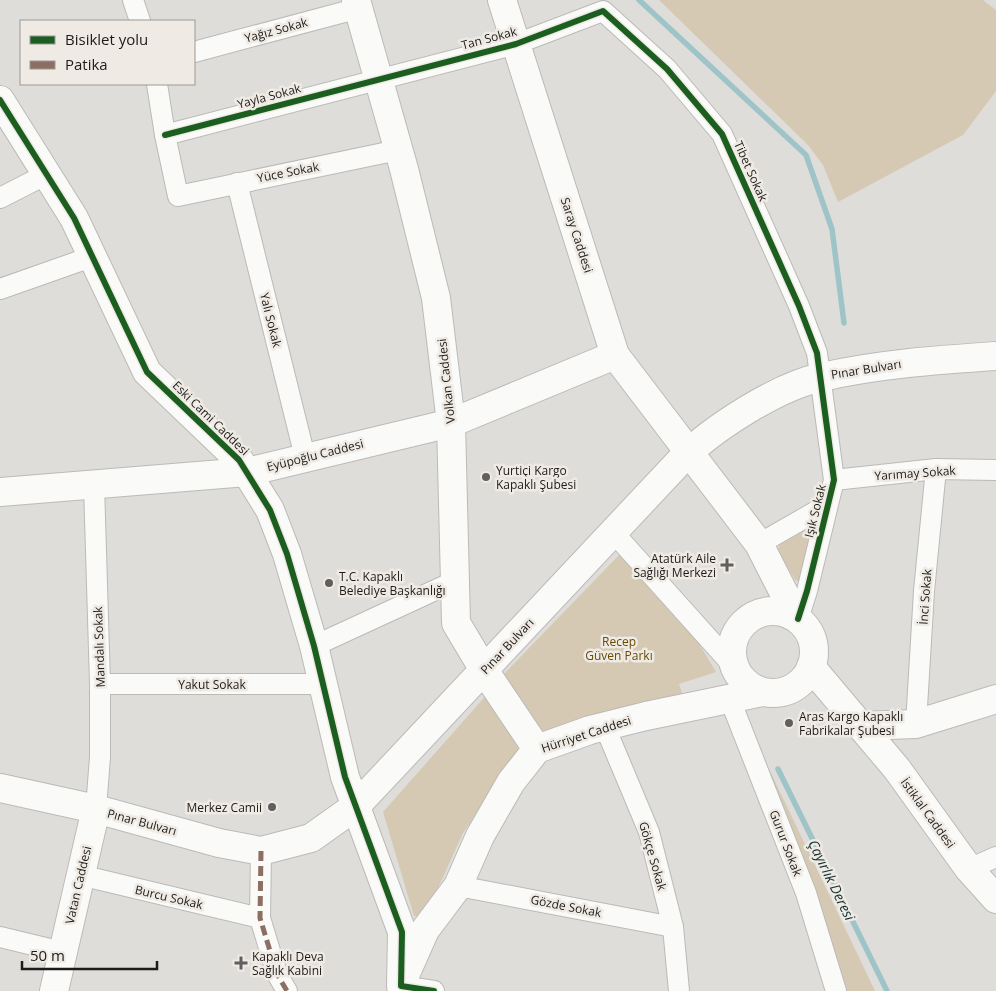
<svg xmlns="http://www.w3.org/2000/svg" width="996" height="991" font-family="'Open Sans',sans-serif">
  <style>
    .green { fill: #d5c9b4 }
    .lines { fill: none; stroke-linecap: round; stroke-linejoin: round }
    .stream { stroke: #9fc4c8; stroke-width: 5.5 }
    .street-casing { stroke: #bbbab7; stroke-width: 22 }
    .secondary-casing { stroke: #bbbab7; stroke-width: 30 }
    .primary-casing { stroke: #bbbab7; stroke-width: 30 }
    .street { stroke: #fafaf9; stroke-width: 20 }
    .secondary { stroke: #fafaf9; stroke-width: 28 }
    .primary { stroke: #fafaf9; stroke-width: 28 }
    .quiet { stroke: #8d6e63; stroke-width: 5; stroke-dasharray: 10 5; stroke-linecap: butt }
    .cycleway-casing { stroke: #efebe4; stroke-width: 9 }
    .cycleway { stroke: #1b5e20; stroke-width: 6 }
    .poi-dot { fill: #615f5d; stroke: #efebe4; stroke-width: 2 }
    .labels { text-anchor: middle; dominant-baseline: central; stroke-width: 5; stroke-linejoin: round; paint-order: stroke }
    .street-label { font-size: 12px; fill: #1d1b19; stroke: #efebe4 }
    .poi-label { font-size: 12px; fill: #1d1b19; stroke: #efebe4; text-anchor: start }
    .park-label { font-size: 12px; fill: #684a02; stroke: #efebe4 }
    .water-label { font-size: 14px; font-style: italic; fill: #122f32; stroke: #efebe4 }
  </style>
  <rect width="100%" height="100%" fill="#dfddda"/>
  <!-- green -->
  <g class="green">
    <path d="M 659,0 L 983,0 L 996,10 L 996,91 L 963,135 L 838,202 L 823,165 L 808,145 Z"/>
    <path d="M 815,523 L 801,582 L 795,580 L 778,551 L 780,540 Z"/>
    <path d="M 622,552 L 692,632 L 716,672 L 679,684 L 684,698 L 536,737 L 501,677 Z"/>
    <path d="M 489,692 L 523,745 L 463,833 L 425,917 L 414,916 L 383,812 Z"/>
    <path d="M 770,771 L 875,991 L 843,991 L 764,775 Z"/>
  </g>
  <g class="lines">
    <!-- stream -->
    <g class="stream">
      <path d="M 639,0 L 806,155 L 832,229 L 844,323"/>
      <path d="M 778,769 L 887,991"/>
    </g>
    <defs>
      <g id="street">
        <path d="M 133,0 L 140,21"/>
        <path d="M 194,52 L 359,8"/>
        <path d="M 157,84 L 165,135 L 178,196 L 398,150"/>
        <path d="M 165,135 L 516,44 L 603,11 L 667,69 L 722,134 L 799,306 L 817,353 L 834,480 L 807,591 L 798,619"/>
        <path d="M 237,183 L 305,457"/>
        <path d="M 0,198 L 47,174"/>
        <path d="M 0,289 L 91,257"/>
        <path d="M 834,480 L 936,469 L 996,470"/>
        <path d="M 94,485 L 100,684 L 100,757 L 96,809"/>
        <path d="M 613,532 L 736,669"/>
        <path d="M 759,544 L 827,505"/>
        <path d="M 314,646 L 455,581"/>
        <path d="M 100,684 L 324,684"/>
        <path d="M 729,697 L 806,893 L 836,991"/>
        <path d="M 916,724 L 924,591 L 936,469"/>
        <path d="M 605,727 L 649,832 L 673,927 L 679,991"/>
        <path d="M 261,851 L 260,918 L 277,974 L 287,991"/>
        <path d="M 969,869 L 996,857"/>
        <path d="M 80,875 L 260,918"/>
        <path d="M 458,886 L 673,927"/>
        <path d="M 0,937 L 62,952"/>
        <path d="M 401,986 L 434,991"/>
      </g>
      <g id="secondary">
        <path d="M 356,0 L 404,169 L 436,298 L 451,423 L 456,623 L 484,670 L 537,749"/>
        <path d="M 502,0 L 615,355 L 759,544 L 787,599 L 792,616"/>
        <path d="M 0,100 L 74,218 L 147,372 L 239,460 L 270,510 L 287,554 L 314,646 L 345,777 L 402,932 L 401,986"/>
        <path d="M 0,492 L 247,472 L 451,423 L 615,355"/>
        <circle cx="773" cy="652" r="41"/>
        <path d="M 811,667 L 897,769 L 969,869 L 996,899"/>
        <path d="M 860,726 L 916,724 L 996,699"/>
        <path d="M 406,973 L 425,930 L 458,886 L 480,836 L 511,782 L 537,749 L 590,730 L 646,716 L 762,692"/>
        <path d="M 54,991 L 96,809"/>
      </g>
      <path id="primary" d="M 0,788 L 96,809 L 219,843 L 261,851 L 311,838 L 356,806 L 680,461 C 711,429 778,386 822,377 C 879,364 938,360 996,356"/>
    </defs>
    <!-- street casing -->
    <use href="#street" class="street-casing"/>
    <!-- secondary casing -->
    <use href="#secondary" class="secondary-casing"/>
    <!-- primary casing -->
    <use href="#primary" class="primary-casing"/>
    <!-- street -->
    <use href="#street" class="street"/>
    <!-- secondary -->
    <use href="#secondary" class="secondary"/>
    <!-- primary -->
    <use href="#primary" class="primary"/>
    <!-- quiet -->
    <path class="quiet" d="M 261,851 L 260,918 L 277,974 L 287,991"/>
    <defs>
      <g id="cycleway">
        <path d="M 0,100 L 74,218 L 147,372 L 239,460 L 270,510 L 287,554 L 314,646 L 345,777 L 402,932 L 401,986 L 434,991"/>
        <path d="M 165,135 L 516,44 L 603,11 L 667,69 L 722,134 L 799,306 L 817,353 L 834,480 L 807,591 L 798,619"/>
      </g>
    </defs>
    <!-- cycleway casing -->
    <use href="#cycleway" class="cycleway-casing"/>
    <!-- cycleway -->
    <use href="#cycleway" class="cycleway"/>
  </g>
  <!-- markers -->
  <g class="poi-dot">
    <circle cx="486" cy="477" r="5"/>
    <path d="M724.5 557.5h5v5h5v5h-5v5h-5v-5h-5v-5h5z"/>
    <circle cx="329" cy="583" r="5"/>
    <circle cx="789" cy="723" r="5"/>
    <circle cx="272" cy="807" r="5"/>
    <path d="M238.5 955.5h5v5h5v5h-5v5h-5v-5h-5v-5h5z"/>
  </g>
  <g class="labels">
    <!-- street labels -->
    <g class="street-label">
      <text transform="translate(276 30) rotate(-15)">Yağız Sokak</text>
      <text transform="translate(489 38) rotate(-15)">Tan Sokak</text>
      <text transform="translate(269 96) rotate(-15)">Yayla Sokak</text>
      <text transform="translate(751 171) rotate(66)">Tibet Sokak</text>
      <text transform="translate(288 172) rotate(-11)">Yüce Sokak</text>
      <text transform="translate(577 235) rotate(72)">Saray Caddesi</text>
      <text transform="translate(271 320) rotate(76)">Yalı Sokak</text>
      <text transform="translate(866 369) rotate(-9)">Pınar Bulvarı</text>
      <text transform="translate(446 381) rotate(-96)">Volkan Caddesi</text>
      <text transform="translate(211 418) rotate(44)">Eski Cami Caddesi</text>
      <text transform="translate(315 455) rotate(-14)">Eyüpoğlu Caddesi</text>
      <text transform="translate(915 473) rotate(-4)">Yarımay Sokak</text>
      <text transform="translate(815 511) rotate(-76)">Işık Sokak</text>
      <text transform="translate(925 597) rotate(-86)">İnci Sokak</text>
      <text transform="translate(507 646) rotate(-47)">Pınar Bulvarı</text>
      <text transform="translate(99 647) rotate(-92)">Mandalı Sokak</text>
      <text x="212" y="684">Yakut Sokak</text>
      <text transform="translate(586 734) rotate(-18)">Hürriyet Caddesi</text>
      <text transform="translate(928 813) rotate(54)">İstiklal Caddesi</text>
      <text transform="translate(142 822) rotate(15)">Pınar Bulvarı</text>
      <text transform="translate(786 843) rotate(69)">Gurur Sokak</text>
      <text transform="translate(653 856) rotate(74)">Gökçe Sokak</text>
      <text transform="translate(78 885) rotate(-77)">Vatan Caddesi</text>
      <text transform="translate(169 897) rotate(13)">Burcu Sokak</text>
      <text transform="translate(566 906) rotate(11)">Gözde Sokak</text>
    </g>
    <!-- poi labels -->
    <g class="poi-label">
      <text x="496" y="470">Yurtiçi Kargo<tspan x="496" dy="14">Kapaklı Şubesi</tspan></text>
      <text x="716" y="558" text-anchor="end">Atatürk Aile<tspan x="716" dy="14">Sağlığı Merkezi</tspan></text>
      <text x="339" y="576">T.C. Kapaklı<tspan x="339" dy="14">Belediye Başkanlığı</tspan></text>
      <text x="799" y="716">Aras Kargo Kapaklı<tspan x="799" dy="14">Fabrikalar Şubesi</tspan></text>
      <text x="262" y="807" text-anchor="end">Merkez Camii</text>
      <text x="252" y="956">Kapaklı Deva<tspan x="252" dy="14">Sağlık Kabini</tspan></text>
    </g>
    <!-- park labels -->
    <g class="park-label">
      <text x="619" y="641">Recep<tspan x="619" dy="14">Güven Parkı</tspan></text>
    </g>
    <!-- water labels -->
    <g class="water-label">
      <text transform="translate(832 880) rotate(64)">Çayırlık Deresi</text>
    </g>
  </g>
  <!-- legend -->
  <rect x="20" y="20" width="175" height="65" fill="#efebe4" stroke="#9b9893"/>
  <rect x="30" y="36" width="25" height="8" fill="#1b5e20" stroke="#9b9893"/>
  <text x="65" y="45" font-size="15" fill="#1d1b19">Bisiklet yolu</text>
  <rect x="30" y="61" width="25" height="8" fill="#8d6e63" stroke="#9b9893"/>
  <text x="65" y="70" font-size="15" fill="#1d1b19">Patika</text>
  <!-- scale -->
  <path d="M22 961v8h135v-8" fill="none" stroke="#1d1b19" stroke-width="2.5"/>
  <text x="30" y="961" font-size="15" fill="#1d1b19" stroke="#efebe4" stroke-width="4" paint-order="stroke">50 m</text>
</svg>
